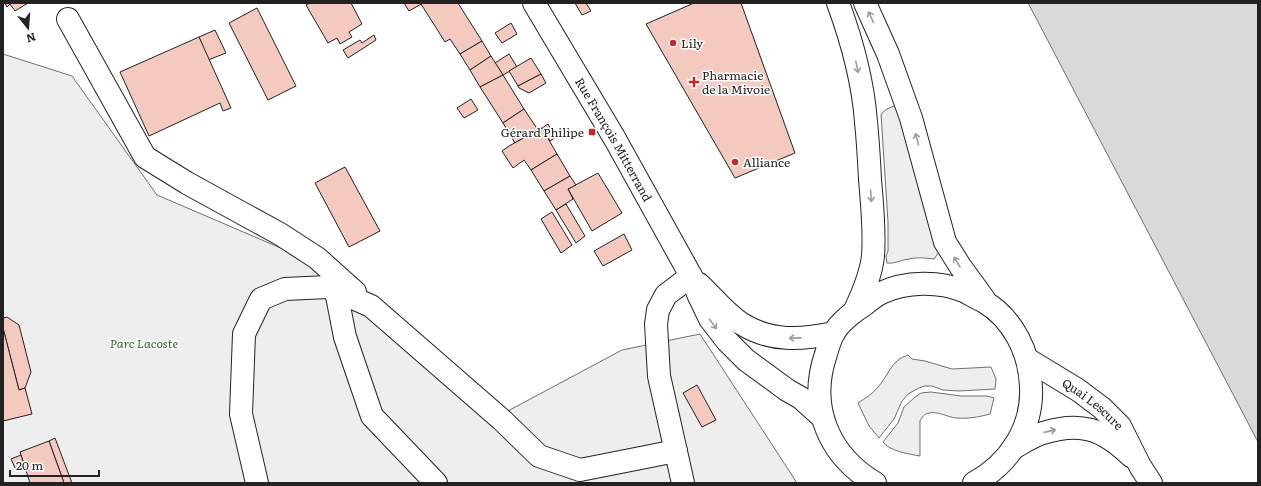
<svg xmlns="http://www.w3.org/2000/svg" width="1261" height="486" font-family="Literata,serif">
  <style>
    .green { fill: #eee; stroke: #6f6f6f }
    .water { fill: #d9d9d9; stroke: #6f6f6f }
    .building { fill: #f3c9c0; stroke: #222 }
    .lines { fill: none; stroke-linecap: round; stroke-linejoin: round }
    .minor-casing { stroke: #222; stroke-width: 24 }
    .major-casing { stroke: #222; stroke-width: 24 }
    .minor { stroke: #fff; stroke-width: 22 }
    .major { stroke: #fff; stroke-width: 22 }
    .oneway { stroke: #9c9c9c }
    .poi-dot { fill: #c62828; stroke: #fff; stroke-width: 1.5 }
    .labels { text-anchor: middle; dominant-baseline: central; stroke-width: 3; stroke-linejoin: round; paint-order: stroke }
    .poi-label { font-size: 12px; fill: #222; stroke: #fff; text-anchor: start }
    .street-label { font-size: 12px; fill: #222; stroke: #fff }
    .park-label { font-size: 12px; font-style: italic; fill: #2f5e38; stroke: #fff }
  </style>
  <rect width="100%" height="100%" fill="#fff"/>
  <!-- green -->
  <g class="green">
    <path d="M 3,54 L 72,76 L 157,195 L 304,258 L 491,420 L 622,350 L 700,334 L 797,483 L 3,483 Z"/>
    <path d="M 894,106 L 898,108 L 939,252 L 934,259 C 926,258 917,257 909,259 C 901,260 894,264 887,263 L 886,256 L 888,251 L 888,222 L 881,114 L 887,109 Z"/>
    <path d="M 908,355 L 912,359 L 925,361 L 952,369 L 991,367 L 996,379 L 995,389 L 959,391 L 943,390 L 932,386 L 924,386 L 917,389 L 908,394 L 902,401 L 894,419 L 879,438 L 869,426 L 858,403 C 865,398 873,394 878,387 C 889,375 891,360 908,355 Z"/>
    <path d="M 931,392 L 961,396 L 987,396 L 994,398 L 990,414 C 979,417 968,419 956,418 C 947,417 938,411 929,413 C 924,414 922,417 920,421 L 920,456 C 909,454 889,451 883,442 L 898,423 L 904,407 L 914,398 L 921,393 Z"/>
  </g>
  <!-- water -->
  <path class="water" d="M 1028,3 L 1258,3 L 1258,442 L 1036,18 Z"/>
  <!-- building -->
  <g class="building">
    <path d="M 5,3 L 28,3 L 15,11 L 10,4 L 7,7 Z"/>
    <path d="M 310,3 L 351,3 L 362,24 L 349,32 L 352,37 L 340,44 L 337,38 L 328,43 L 306,5 Z"/>
    <path d="M 404,3 L 423,3 L 409,11 Z"/>
    <path d="M 423,3 L 458,3 L 482,41 L 460,54 L 450,39 L 445,42 L 421,4 Z"/>
    <path d="M 575,3 L 586,3 L 591,11 L 582,15 Z"/>
    <path d="M 694,3 L 741,3 L 795,153 L 735,178 L 646,24 Z"/>
    <path d="M 257,8 L 296,86 L 268,100 L 229,23 Z"/>
    <path d="M 511,23 L 517,34 L 502,43 L 495,33 Z"/>
    <path d="M 215,30 L 226,53 L 208,60 L 199,37 Z"/>
    <path d="M 374,35 L 376,40 L 348,58 L 343,50 L 360,40 L 362,43 Z"/>
    <path d="M 199,37 L 231,108 L 223,111 L 220,103 L 149,136 L 120,72 Z"/>
    <path d="M 482,41 L 491,56 L 470,70 L 460,54 Z"/>
    <path d="M 509,54 L 517,67 L 503,75 L 495,63 Z"/>
    <path d="M 491,56 L 503,75 L 480,87 L 470,70 Z"/>
    <path d="M 531,58 L 541,74 L 518,86 L 509,71 Z"/>
    <path d="M 541,74 L 546,83 L 529,93 L 519,88 L 518,86 Z"/>
    <path d="M 503,75 L 524,109 L 503,123 L 480,87 Z"/>
    <path d="M 471,99 L 478,110 L 464,118 L 457,108 Z"/>
    <path d="M 524,109 L 538,130 L 515,143 L 503,123 Z"/>
    <path d="M 548,124 L 556,137 L 550,141 L 542,128 Z"/>
    <path d="M 542,128 L 557,154 L 531,170 L 524,160 L 513,168 L 502,151 L 509,146 Z"/>
    <path d="M 557,154 L 570,176 L 544,191 L 531,170 Z"/>
    <path d="M 345,167 L 380,231 L 349,247 L 315,183 Z"/>
    <path d="M 598,173 L 622,213 L 592,231 L 568,189 Z"/>
    <path d="M 570,176 L 576,185 L 568,189 L 573,199 L 556,210 L 544,191 Z"/>
    <path d="M 566,204 L 585,236 L 576,243 L 556,210 Z"/>
    <path d="M 552,212 L 572,245 L 561,253 L 541,219 Z"/>
    <path d="M 624,234 L 632,250 L 603,266 L 594,251 Z"/>
    <path d="M 7,317 L 19,325 L 31,372 L 25,388 L 19,390 L 3,328 L 3,318 Z"/>
    <path d="M 3,328 L 19,390 L 25,388 L 32,414 L 3,421 Z"/>
    <path d="M 697,385 L 716,420 L 702,427 L 683,393 Z"/>
    <path d="M 55,438 L 72,483 L 64,483 L 49,441 Z"/>
    <path d="M 49,441 L 64,483 L 30,483 L 20,452 Z"/>
    <path d="M 21,455 L 25,468 L 16,470 L 11,459 Z"/>
  </g>
  <g class="lines">
    <defs>
      <g id="minor">
        <path id="s1" d="M 534,3 L 615,139 L 691,276 L 698,294 L 710,319 L 727,341 L 746,360 L 787,390 L 801,398 L 821,416"/>
        <path d="M 68,19 L 145,157 L 187,183 L 280,234 L 317,258 L 355,292"/>
        <path d="M 699,284 C 713,297 726,314 742,324 C 771,342 801,340 834,333"/>
        <path d="M 336,291 L 345,337 L 372,416 L 436,483"/>
        <path id="s2" d="M 1027,359 L 1078,390 L 1102,408 L 1120,426 L 1140,466 L 1151,483"/>
        <path d="M 1015,447 C 1024,442 1033,436 1043,433 C 1081,421 1103,429 1131,456"/>
        <path d="M 257,483 L 241,414 L 244,334 L 261,299 L 285,289 L 328,287 L 371,306 L 502,420 L 539,456 L 580,470 L 676,451"/>
        <path d="M 683,483 L 659,376 L 656,324 L 658,310 L 666,295 L 691,276"/>
      </g>
      <g id="major">
        <path d="M 838,3 C 852,41 863,81 866,122 C 868,141 869,160 870,179 C 872,205 875,230 873,256 C 871,275 863,293 855,310"/>
        <path d="M 865,3 L 888,54 L 911,118 L 945,242 L 960,266 L 984,299"/>
        <path d="M 875,483 C 828,455 808,406 826,354 C 828,347 830,340 833,334 C 839,323 854,311 864,305 C 869,301 875,296 881,293 C 906,281 939,281 964,291 C 970,294 976,298 983,301 C 1013,318 1030,353 1031,387 C 1033,428 1009,464 974,483"/>
      </g>
    </defs>
    <!-- minor casing -->
    <use href="#minor" class="minor-casing"/>
    <!-- major casing -->
    <use href="#major" class="major-casing"/>
    <!-- minor -->
    <use href="#minor" class="minor"/>
    <!-- major -->
    <use href="#major" class="major"/>
  </g>
  <!-- one-way arrows -->
  <defs><path id="oneway-shaft" d="M-6 0H5M1.5-3L5.5 0L1.5 3" fill="none" stroke-width="1.6" stroke-linecap="round" stroke-linejoin="round"/></defs>
  <g class="oneway">
    <use href="#oneway-shaft" transform="translate(871 17) rotate(-114)"/>
    <use href="#oneway-shaft" transform="translate(857 67) rotate(78)"/>
    <use href="#oneway-shaft" transform="translate(917 139) rotate(-105)"/>
    <use href="#oneway-shaft" transform="translate(871 196) rotate(86)"/>
    <use href="#oneway-shaft" transform="translate(957 262) rotate(-121)"/>
    <use href="#oneway-shaft" transform="translate(713 324) rotate(53)"/>
    <use href="#oneway-shaft" transform="translate(795 338) rotate(179)"/>
    <use href="#oneway-shaft" transform="translate(1050 431) rotate(-13)"/>
  </g>
  <!-- markers -->
  <g class="poi-dot">
    <circle cx="673" cy="43" r="4"/>
    <path d="M692 76h4v4h4v4h-4v4h-4v-4h-4v-4h4z"/>
    <rect x="588" y="128" width="8" height="8" rx="2"/>
    <circle cx="735" cy="162" r="4"/>
  </g>
  <g class="labels">
    <!-- poi labels -->
    <g class="poi-label">
      <text x="681" y="43">Lily</text>
      <text x="702" y="75">Pharmacie<tspan x="702" dy="14">de la Mivoie</tspan></text>
      <text x="584" y="132" text-anchor="end">Gérard Philipe</text>
      <text x="743" y="162">Alliance</text>
    </g>
    <!-- street labels -->
    <g class="street-label">
      <text stroke="none"><textPath href="#s1" startOffset="158">Rue François Mitterrand</textPath></text>
      <text stroke="none"><textPath href="#s2" startOffset="80">Quai Lescure</textPath></text>
    </g>
    <!-- park labels -->
    <g class="park-label">
      <text x="144" y="343">Parc Lacoste</text>
    </g>
  </g>
  <!-- border -->
  <rect width="1261" height="486" fill="none" stroke="#222222" stroke-width="8"/>
  <!-- north arrow -->
  <g transform="translate(28 28) rotate(163)" stroke="#ffffff" stroke-width="3" paint-order="stroke">
  <path d="M0-3L7 15L0 10L-7 15Z" fill="#222222"/>
  <text y="-6" font-size="11" font-weight="bold" text-anchor="middle" fill="#222222">N</text>
  </g>
  <!-- scale -->
  <path d="M10 470v6h89v-6" fill="none" stroke="#222222" stroke-width="2"/>
  <text x="16" y="470" font-size="12" fill="#222222" stroke="#ffffff" stroke-width="3" paint-order="stroke">20 m</text>
</svg>
